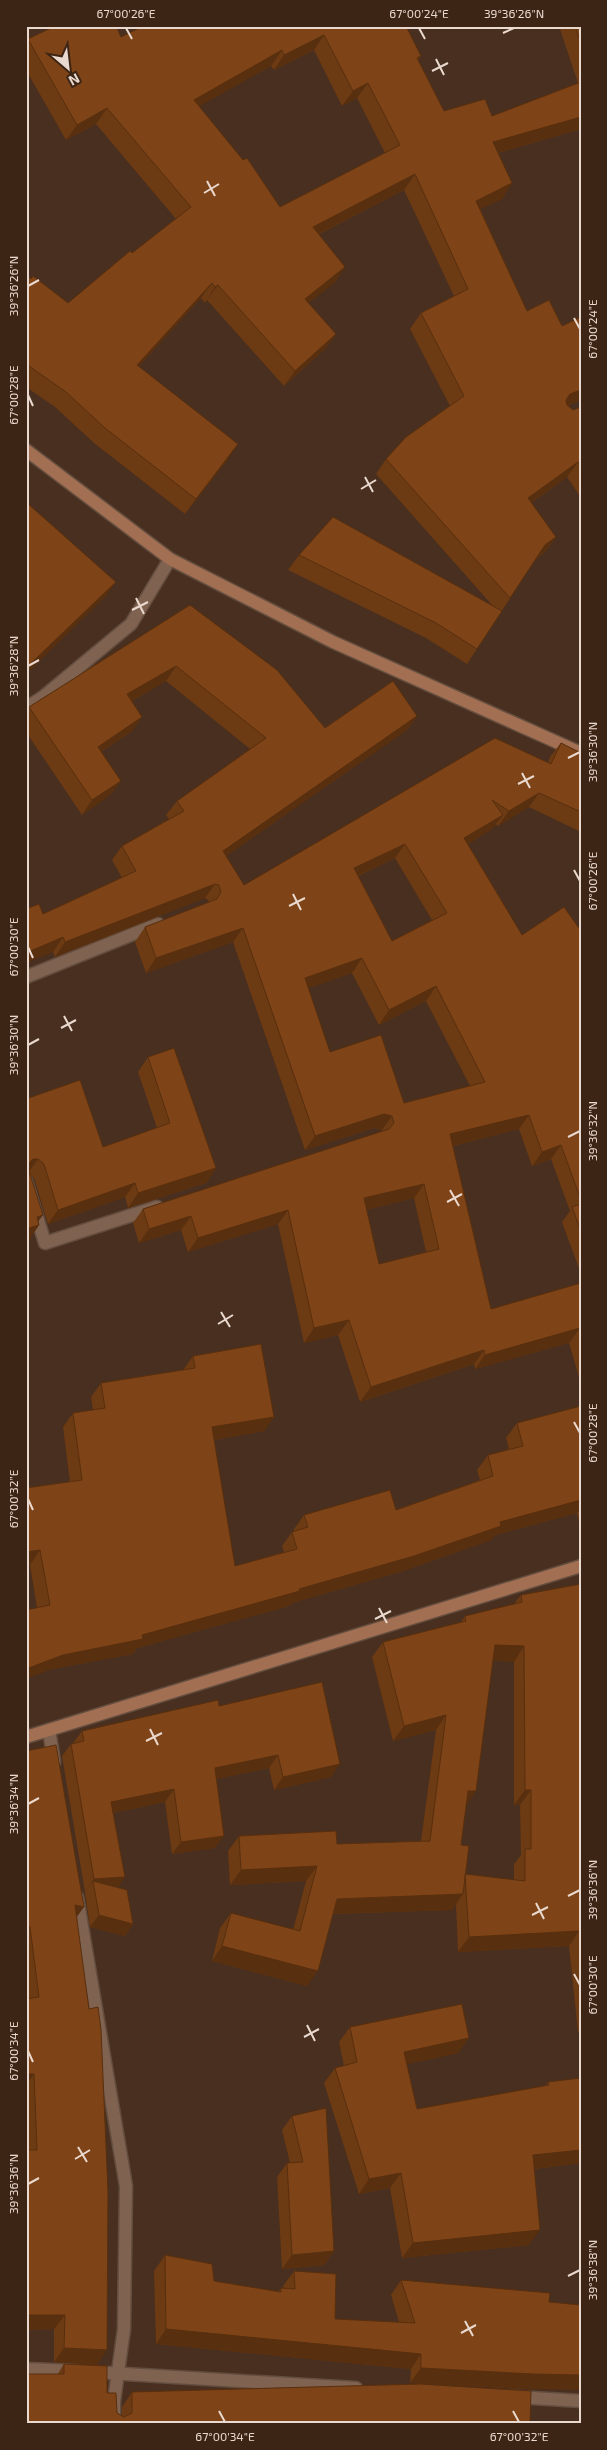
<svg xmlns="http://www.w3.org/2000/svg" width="607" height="2450" font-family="'Exo 2',sans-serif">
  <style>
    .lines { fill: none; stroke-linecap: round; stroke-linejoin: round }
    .street-casing { stroke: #634d3e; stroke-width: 15 }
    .secondary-casing { stroke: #634d3e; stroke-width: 15 }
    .street { stroke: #7f6250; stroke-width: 12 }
    .secondary { stroke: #a26f52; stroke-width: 12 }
    .wall { fill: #6c3a13; fill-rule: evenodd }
    .shaded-wall { fill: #582f0f }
    .building { fill: #7e4316; stroke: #582f0f; fill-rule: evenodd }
    .ticks { fill: none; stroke: #ead9cf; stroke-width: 2 }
    .neatline { fill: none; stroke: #ead9cf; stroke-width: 2 }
    .ticks-label { font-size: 12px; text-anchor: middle; fill: #ead9cf }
  </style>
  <rect width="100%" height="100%" fill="#482f1f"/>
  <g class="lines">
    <defs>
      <g id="street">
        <path d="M 26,708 L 43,697 L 131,624 L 170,559"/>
        <path d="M 26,977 L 158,924"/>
        <path d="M 26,1181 L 45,1243 L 157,1207"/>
        <path d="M 49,1730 L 54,1762"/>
        <path d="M 77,1897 L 126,2186 L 124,2329 L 114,2401 L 114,2424"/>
        <path d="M 26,2369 L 77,2371"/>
        <path d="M 109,2373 L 356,2388"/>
        <path d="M 516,2397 L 581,2401"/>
      </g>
      <g id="secondary">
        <path d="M 26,450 L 170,559 L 333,642 L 581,753"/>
        <path d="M 26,1737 L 581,1566"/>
      </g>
    </defs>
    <!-- street casing -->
    <use href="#street" class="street-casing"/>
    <!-- secondary casing -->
    <use href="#secondary" class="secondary-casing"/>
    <!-- street -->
    <use href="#street" class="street"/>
    <!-- secondary -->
    <use href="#secondary" class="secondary"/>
  </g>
  <!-- wall -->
  <g class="wall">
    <path d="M 406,26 L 421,56 L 418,60 L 444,111 L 492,116 L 578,83 L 559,26 L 581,26 L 581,129 L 498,153 L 512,183 L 502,199 L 480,209 L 527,311 L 578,401 L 568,406 L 573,410 L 581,407 L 581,498 L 567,477 L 531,503 L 556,537 L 545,552 L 536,559 L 467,664 L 426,638 L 288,570 L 299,555 L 492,605 L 376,474 L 386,459 L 450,406 L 410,329 L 421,313 L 454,296 L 404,190 L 319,234 L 345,267 L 334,283 L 308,303 L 336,334 L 325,349 L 284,386 L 207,300 L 205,303 L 201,298 L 139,366 L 228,459 L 185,514 L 94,443 L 55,407 L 26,387 L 26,275 L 68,303 L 176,219 L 96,124 L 66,140 L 26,70 L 26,42 L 28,39 L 121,37 ZM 314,50 L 342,106 L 357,98 L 385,153 L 280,207 L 199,106 L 271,66 L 274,70 Z"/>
    <path d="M 190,605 L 325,728 L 417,716 L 407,730 L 226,856 L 244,885 L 548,763 L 550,757 L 561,743 L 581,753 L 581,832 L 529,807 L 498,826 L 496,824 L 492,829 L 468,844 L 522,935 L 581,931 L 581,1274 L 562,1222 L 570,1211 L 551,1159 L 532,1166 L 519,1129 L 453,1146 L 491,1309 L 581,1283 L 581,1384 L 569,1343 L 475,1369 L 474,1364 L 360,1402 L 338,1335 L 304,1343 L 278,1224 L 188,1252 L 181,1230 L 139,1243 L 133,1223 L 143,1209 L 382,1131 L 382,1130 L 374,1128 L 305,1150 L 233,942 L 146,973 L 135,942 L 145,927 L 209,902 L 208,900 L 205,898 L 55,957 L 53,952 L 43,914 L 122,878 L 112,860 L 122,846 L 169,819 L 166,815 L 177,801 L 250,749 L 166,681 L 132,701 L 142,717 L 132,731 L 101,752 L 121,781 L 110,795 L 82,815 L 26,732 L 26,711 L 29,707 ZM 395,858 L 432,920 L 392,941 L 358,876 ZM 352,973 L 379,1025 L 426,1001 L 470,1086 L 404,1103 L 330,1052 L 308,988 ZM 414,1198 L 426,1252 L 379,1264 L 366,1210 Z"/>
    <path d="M 148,1057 L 216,1168 L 206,1183 L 128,1208 L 125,1197 L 48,1224 L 34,1178 L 30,1175 L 39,1225 L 29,1240 L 26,1099 L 103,1147 L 157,1128 L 138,1072 Z"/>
    <path d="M 193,1356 L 274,1417 L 264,1431 L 214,1440 L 235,1566 L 284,1552 L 282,1546 L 292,1532 L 294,1531 L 294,1529 L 304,1515 L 396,1510 L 480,1480 L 477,1470 L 488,1455 L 509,1449 L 506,1438 L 517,1423 L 581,1406 L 581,1526 L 580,1526 L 577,1513 L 495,1535 L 491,1540 L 403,1571 L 292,1603 L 289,1606 L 137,1648 L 133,1654 L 52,1669 L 37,1608 L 30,1565 L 26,1565 L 26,1488 L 70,1482 L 63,1427 L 73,1413 L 93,1410 L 91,1397 L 101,1383 L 183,1370 Z"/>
    <path d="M 581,1584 L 581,2032 L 578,2032 L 569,1946 L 458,1952 L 456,1904 L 452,1910 L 333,1914 L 307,1986 L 212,1961 L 220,1928 L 231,1913 L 293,1930 L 306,1881 L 230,1885 L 228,1851 L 239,1836 L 337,1844 L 421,1841 L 436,1730 L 393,1741 L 372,1657 L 383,1642 L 461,1622 L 465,1616 L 514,1604 L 521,1595 ZM 493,1660 L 514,1662 L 514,1805 L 520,1805 L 521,1855 L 514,1864 L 514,1880 L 465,1874 L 461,1845 L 466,1805 Z"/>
    <path d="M 219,1706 L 331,1777 L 274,1790 L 269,1768 L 216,1779 L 215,1848 L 172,1854 L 165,1802 L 113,1813 L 118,1887 L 133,1924 L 125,1936 L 90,1927 L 85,1893 L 85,1892 L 62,1756 L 71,1744 L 73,1743 L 82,1731 Z"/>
    <path d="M 26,1751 L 77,1917 L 97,2365 L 54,2362 L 54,2329 L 26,2330 L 26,1999 L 27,1999 L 26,1991 Z"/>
    <path d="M 350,2027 L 458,2053 L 407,2064 L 417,2109 L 545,2086 L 548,2082 L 581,2078 L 581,2163 L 534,2169 L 529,2245 L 402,2258 L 390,2188 L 359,2194 L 324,2083 L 335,2068 L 344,2066 L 339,2042 Z"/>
    <path d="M 292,2116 L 334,2251 L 324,2265 L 282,2269 L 277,2177 L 287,2163 L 290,2163 L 282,2130 Z"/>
    <path d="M 165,2255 L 214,2281 L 278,2292 L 281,2288 L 284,2288 L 283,2286 L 294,2271 L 335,2319 L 399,2322 L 391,2295 L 401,2280 L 522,2389 L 410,2383 L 411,2369 L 156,2344 L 154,2271 Z"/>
    <path d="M 64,2364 L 107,2393 L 117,2413 L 122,2416 L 122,2407 L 132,2392 L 530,2422 L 26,2424 Z"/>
  </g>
  <!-- shaded-wall -->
  <g class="shaded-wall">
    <path d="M 324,35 L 314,50 L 274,70 L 284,55 Z"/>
    <path d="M 282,50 L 271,66 L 184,115 L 194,100 Z"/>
    <path d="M 368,83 L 357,98 L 342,106 L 353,91 Z"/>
    <path d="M 107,108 L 96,124 L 66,140 L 77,125 Z"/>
    <path d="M 581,117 L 581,129 L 483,157 L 493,142 Z"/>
    <path d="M 415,174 L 404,190 L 302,242 L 313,227 Z"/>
    <path d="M 512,183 L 502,199 L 465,216 L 476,201 Z"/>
    <path d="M 345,267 L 334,283 L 294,314 L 305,299 Z"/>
    <path d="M 212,283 L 201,298 L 126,380 L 137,365 Z"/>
    <path d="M 218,285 L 207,300 L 205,303 L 215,287 Z"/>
    <path d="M 336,334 L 325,349 L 284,386 L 295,371 Z"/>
    <path d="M 581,390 L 581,402 L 578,401 L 560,410 L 570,394 Z"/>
    <path d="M 238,444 L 228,459 L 185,514 L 196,499 Z"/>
    <path d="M 578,462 L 567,477 L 517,513 L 528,498 Z"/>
    <path d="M 556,537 L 545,552 L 534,560 L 545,545 Z"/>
    <path d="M 116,582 L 105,597 L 26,674 L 26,668 Z"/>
    <path d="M 176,666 L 166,681 L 117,709 L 127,694 Z"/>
    <path d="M 417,716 L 407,730 L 213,865 L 223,851 Z"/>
    <path d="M 142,717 L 132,731 L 87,761 L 98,747 Z"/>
    <path d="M 121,781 L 110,795 L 82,815 L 92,800 Z"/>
    <path d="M 539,793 L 529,807 L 498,826 L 509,811 Z"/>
    <path d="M 503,815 L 492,829 L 454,853 L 464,838 Z"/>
    <path d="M 405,844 L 395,858 L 344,882 L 354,868 Z"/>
    <path d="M 215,884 L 205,898 L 55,957 L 65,942 Z"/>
    <path d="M 243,928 L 233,942 L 146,973 L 156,958 Z"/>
    <path d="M 63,937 L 53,952 L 26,963 L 26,953 Z"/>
    <path d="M 362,958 L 352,973 L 294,993 L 305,978 Z"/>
    <path d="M 436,986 L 426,1001 L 379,1025 L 389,1010 Z"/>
    <path d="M 384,1114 L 392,1116 L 382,1130 L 374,1128 L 305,1150 L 315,1136 Z"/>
    <path d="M 529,1115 L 519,1129 L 440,1149 L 450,1134 Z"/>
    <path d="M 561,1145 L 551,1159 L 532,1166 L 542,1152 Z"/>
    <path d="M 33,1159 L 38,1159 L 28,1173 L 28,1164 Z"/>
    <path d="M 216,1168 L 206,1183 L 128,1208 L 138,1193 Z"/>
    <path d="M 135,1183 L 125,1197 L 48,1224 L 58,1210 Z"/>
    <path d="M 424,1184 L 414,1198 L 353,1213 L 364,1198 Z"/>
    <path d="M 288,1210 L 278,1224 L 188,1252 L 198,1238 Z"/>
    <path d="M 43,1215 L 34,1227 L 39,1225 L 29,1240 L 26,1240 L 26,1229 L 37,1217 Z"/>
    <path d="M 191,1216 L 181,1230 L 139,1243 L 149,1229 Z"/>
    <path d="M 349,1320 L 338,1335 L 304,1343 L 314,1328 Z"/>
    <path d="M 580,1328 L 569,1343 L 475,1369 L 485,1355 Z"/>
    <path d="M 484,1350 L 474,1364 L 360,1402 L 371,1387 Z"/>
    <path d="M 274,1417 L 264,1431 L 202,1442 L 212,1427 Z"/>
    <path d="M 581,1500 L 581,1507 L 577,1513 L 495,1535 L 491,1540 L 403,1571 L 292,1603 L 289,1606 L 137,1648 L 133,1654 L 52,1669 L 26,1679 L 26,1669 L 63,1655 L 142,1635 L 299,1589 L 500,1522 Z"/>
    <path d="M 40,1550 L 30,1565 L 26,1565 L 26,1552 Z"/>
    <path d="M 495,1645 L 524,1646 L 514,1662 L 485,1660 Z"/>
    <path d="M 446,1715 L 436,1730 L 393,1741 L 404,1726 Z"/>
    <path d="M 278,1755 L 269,1768 L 206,1781 L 215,1768 Z"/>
    <path d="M 340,1764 L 331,1777 L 274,1790 L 283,1777 Z"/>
    <path d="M 174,1789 L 165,1802 L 102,1815 L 111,1802 Z"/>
    <path d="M 525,1790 L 531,1790 L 520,1805 L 514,1805 Z"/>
    <path d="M 468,1791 L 476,1791 L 466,1806 Z"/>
    <path d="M 224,1836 L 215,1848 L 172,1854 L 181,1842 Z"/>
    <path d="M 317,1866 L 306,1881 L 230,1885 L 241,1870 Z"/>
    <path d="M 125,1877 L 116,1890 L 93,1881 L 85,1892 L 94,1879 Z"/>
    <path d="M 463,1894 L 452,1910 L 326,1914 L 337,1899 Z"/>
    <path d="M 75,1905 L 84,1907 L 73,1922 Z"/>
    <path d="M 99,1915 L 133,1924 L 125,1936 L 90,1927 Z"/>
    <path d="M 579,1931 L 569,1946 L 458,1952 L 469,1937 Z"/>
    <path d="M 222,1946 L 318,1971 L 307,1986 L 212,1961 Z"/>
    <path d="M 469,2038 L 458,2053 L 393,2067 L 404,2052 Z"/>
    <path d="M 26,2074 L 34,2074 L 26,2085 Z"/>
    <path d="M 581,2150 L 581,2163 L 523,2170 L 533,2155 Z"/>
    <path d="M 401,2173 L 390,2188 L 359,2194 L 369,2179 Z"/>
    <path d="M 540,2230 L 529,2245 L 402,2258 L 413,2243 Z"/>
    <path d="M 334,2251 L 324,2265 L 282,2269 L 292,2255 Z"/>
    <path d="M 26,2315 L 65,2315 L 54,2329 L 26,2330 Z"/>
    <path d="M 166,2329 L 421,2354 L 411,2369 L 156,2344 Z"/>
    <path d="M 64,2348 L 107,2350 L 97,2365 L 54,2362 Z"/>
    <path d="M 421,2368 L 581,2375 L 581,2390 L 522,2389 L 410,2383 Z"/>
  </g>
  <!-- building -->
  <g class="building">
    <path d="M 55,26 L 116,26 L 121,37 L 143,26 L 406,26 L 421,56 L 417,58 L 444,111 L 485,99 L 492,116 L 581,82 L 581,117 L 493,142 L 512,183 L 476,201 L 527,311 L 549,300 L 562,326 L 581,317 L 581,390 L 570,394 L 566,400 L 567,405 L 573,410 L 581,407 L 581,466 L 578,462 L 528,498 L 556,537 L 545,545 L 510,598 L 386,459 L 406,437 L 464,396 L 421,313 L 468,289 L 415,174 L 313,227 L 345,267 L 305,299 L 336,334 L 295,371 L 218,285 L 215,287 L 212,283 L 137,365 L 238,444 L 196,499 L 105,428 L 66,392 L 26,364 L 26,275 L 31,279 L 33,276 L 68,303 L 130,251 L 132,253 L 191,207 L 107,108 L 77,125 L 28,39 ZM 324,35 L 353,91 L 368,83 L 400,145 L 280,207 L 247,158 L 243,160 L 194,100 L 282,50 L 284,55 Z"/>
    <path d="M 575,26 L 581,26 L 581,43 Z"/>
    <path d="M 26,502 L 116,582 L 26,668 L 26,588 L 27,587 L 26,586 Z"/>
    <path d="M 333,517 L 502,611 L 477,649 L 436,623 L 299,555 Z"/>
    <path d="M 190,605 L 277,670 L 325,728 L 393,681 L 417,716 L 223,851 L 244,885 L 495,738 L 551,764 L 561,743 L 581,753 L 581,812 L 539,793 L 509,811 L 492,800 L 503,815 L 464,838 L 522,935 L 564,907 L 581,931 L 581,1200 L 561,1145 L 542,1152 L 529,1115 L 450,1134 L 491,1309 L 581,1283 L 581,1332 L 580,1328 L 485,1355 L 484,1350 L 371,1387 L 349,1320 L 314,1328 L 288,1210 L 198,1238 L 191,1216 L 149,1229 L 143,1209 L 389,1129 L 394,1123 L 392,1116 L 384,1114 L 315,1136 L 243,928 L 156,958 L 145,927 L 217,899 L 221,892 L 219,885 L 215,884 L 65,942 L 63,937 L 26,953 L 26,909 L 39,904 L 43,914 L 136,871 L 122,846 L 184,811 L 177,801 L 266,738 L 176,666 L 127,694 L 142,717 L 98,747 L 121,781 L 92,800 L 29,707 ZM 405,844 L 447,913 L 392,941 L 354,868 ZM 362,958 L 389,1010 L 436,986 L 485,1082 L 404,1103 L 381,1035 L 330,1052 L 305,978 ZM 424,1184 L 439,1249 L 379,1264 L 364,1198 Z"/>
    <path d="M 174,1048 L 216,1168 L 138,1193 L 135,1183 L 58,1210 L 44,1164 L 38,1159 L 33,1159 L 28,1164 L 28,1168 L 43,1215 L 37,1217 L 39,1225 L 26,1229 L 26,1099 L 80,1080 L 103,1147 L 170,1123 L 148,1057 Z"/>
    <path d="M 581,1204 L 581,1231 L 572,1207 Z"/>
    <path d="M 261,1344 L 274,1417 L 212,1427 L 235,1566 L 297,1549 L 292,1532 L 308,1527 L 304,1515 L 390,1490 L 396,1510 L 493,1476 L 488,1455 L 523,1446 L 517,1423 L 581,1406 L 581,1500 L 500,1522 L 501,1526 L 414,1556 L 299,1589 L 300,1591 L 142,1635 L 143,1639 L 63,1655 L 26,1669 L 26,1610 L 50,1605 L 40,1550 L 26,1552 L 26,1488 L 82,1480 L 73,1413 L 105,1408 L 101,1383 L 195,1368 L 193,1356 Z"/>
    <path d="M 581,1584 L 581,1943 L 579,1931 L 469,1937 L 465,1874 L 525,1881 L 525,1849 L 531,1849 L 531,1790 L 525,1790 L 524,1646 L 495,1645 L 476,1791 L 468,1791 L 461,1845 L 469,1846 L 463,1894 L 337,1899 L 318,1971 L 222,1946 L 231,1913 L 300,1931 L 317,1866 L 241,1870 L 239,1836 L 336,1831 L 337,1844 L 430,1841 L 446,1715 L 404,1726 L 383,1642 L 466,1621 L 465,1616 L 522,1602 L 521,1595 Z"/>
    <path d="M 322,1682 L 340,1764 L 283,1777 L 278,1755 L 215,1768 L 224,1836 L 181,1842 L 174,1789 L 111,1802 L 125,1877 L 94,1879 L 71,1744 L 84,1741 L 82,1731 L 218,1700 L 219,1706 Z"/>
    <path d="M 56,1745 L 84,1907 L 75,1905 L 89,2009 L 98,2007 L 101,2030 L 108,2192 L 107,2350 L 64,2348 L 65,2315 L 26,2315 L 26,2150 L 37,2150 L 34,2074 L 26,2074 L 26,1999 L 39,1997 L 30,1927 L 26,1927 L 26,1751 Z"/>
    <path d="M 93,1881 L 127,1890 L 133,1924 L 99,1915 Z"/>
    <path d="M 462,2004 L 469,2038 L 404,2052 L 417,2109 L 549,2085 L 548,2082 L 581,2078 L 581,2150 L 533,2155 L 540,2230 L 413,2243 L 401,2173 L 369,2179 L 335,2068 L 357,2062 L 350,2027 Z"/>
    <path d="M 326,2108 L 334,2251 L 292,2255 L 287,2163 L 303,2162 L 292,2116 Z"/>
    <path d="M 165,2255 L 212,2264 L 214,2281 L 281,2292 L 281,2288 L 295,2289 L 294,2271 L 336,2274 L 335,2319 L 415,2323 L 401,2280 L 550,2293 L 549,2302 L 581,2305 L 581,2375 L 532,2374 L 421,2368 L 421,2354 L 166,2329 Z"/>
    <path d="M 64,2364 L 107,2366 L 107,2393 L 116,2393 L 117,2413 L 124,2417 L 132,2413 L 132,2392 L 420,2384 L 531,2391 L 530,2422 L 559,2424 L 26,2424 L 26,2374 L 64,2374 Z"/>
  </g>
  <!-- ticks -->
  <path class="ticks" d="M 126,28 L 132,39M 419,28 L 425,39M 503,33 L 514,28M 436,59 L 444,75M 432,71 L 448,63M 207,181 L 215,196M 204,193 L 219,184M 28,286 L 39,280M 574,318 L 580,329M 28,395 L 33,406M 365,477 L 373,492M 361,489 L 376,480M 136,598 L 144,614M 132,610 L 148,602M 28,666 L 39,660M 568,758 L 580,752M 522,773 L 530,788M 518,784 L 534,776M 574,870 L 580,881M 293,894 L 301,910M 289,906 L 305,898M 28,947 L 33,958M 64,1016 L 72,1031M 61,1028 L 76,1020M 28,1045 L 39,1039M 568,1137 L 580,1131M 450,1190 L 459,1206M 447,1202 L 462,1194M 221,1312 L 230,1327M 218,1324 L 233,1315M 574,1422 L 580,1433M 28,1499 L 33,1510M 379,1608 L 387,1623M 375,1619 L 391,1611M 150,1729 L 158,1745M 146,1741 L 162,1733M 28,1804 L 39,1798M 568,1896 L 580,1890M 536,1903 L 544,1919M 532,1915 L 548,1907M 574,1974 L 580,1985M 307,2025 L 315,2041M 304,2037 L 319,2029M 28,2051 L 33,2062M 78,2147 L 87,2162M 75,2159 L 90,2150M 28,2184 L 39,2178M 568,2276 L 580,2270M 465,2321 L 473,2336M 461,2333 L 476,2325M 219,2411 L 225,2422M 513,2411 L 519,2422"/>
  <!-- border -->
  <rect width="607" height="2450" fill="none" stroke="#3d2515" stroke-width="55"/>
  <!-- north arrow -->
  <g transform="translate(68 68) rotate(152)" stroke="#3d2515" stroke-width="4" paint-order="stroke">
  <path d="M0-4L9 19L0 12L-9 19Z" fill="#ead9cf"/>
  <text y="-8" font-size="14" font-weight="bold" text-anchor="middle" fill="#ead9cf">N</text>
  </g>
  <rect x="28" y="28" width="552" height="2394" class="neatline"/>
  <g class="ticks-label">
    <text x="126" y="18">67°00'26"E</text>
    <text x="419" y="18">67°00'24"E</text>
    <text x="514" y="18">39°36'26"N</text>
    <text transform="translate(14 286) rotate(-90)" y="4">39°36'26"N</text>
    <text transform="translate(593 329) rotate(-90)" y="4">67°00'24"E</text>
    <text transform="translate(14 395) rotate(-90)" y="4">67°00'28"E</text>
    <text transform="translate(14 666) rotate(-90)" y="4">39°36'28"N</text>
    <text transform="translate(593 752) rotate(-90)" y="4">39°36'30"N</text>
    <text transform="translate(593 881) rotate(-90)" y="4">67°00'26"E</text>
    <text transform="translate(14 947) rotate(-90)" y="4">67°00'30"E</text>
    <text transform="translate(14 1045) rotate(-90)" y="4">39°36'30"N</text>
    <text transform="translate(593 1131) rotate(-90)" y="4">39°36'32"N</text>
    <text transform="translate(593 1433) rotate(-90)" y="4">67°00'28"E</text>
    <text transform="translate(14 1499) rotate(-90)" y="4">67°00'32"E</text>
    <text transform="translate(14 1804) rotate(-90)" y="4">39°36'34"N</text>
    <text transform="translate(593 1890) rotate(-90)" y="4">39°36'36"N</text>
    <text transform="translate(593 1985) rotate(-90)" y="4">67°00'30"E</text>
    <text transform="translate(14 2051) rotate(-90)" y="4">67°00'34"E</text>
    <text transform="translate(14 2184) rotate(-90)" y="4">39°36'36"N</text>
    <text transform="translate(593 2270) rotate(-90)" y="4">39°36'38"N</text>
    <text x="225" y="2441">67°00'34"E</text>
    <text x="519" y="2441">67°00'32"E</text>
  </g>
</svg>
